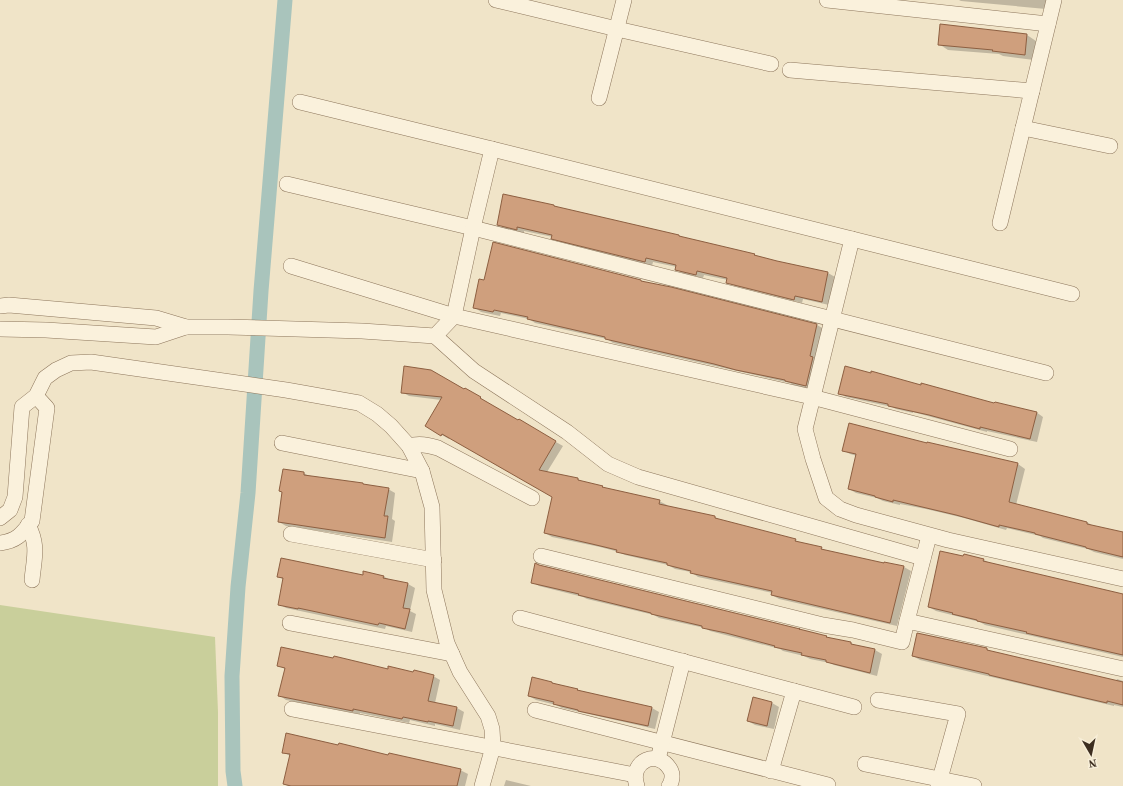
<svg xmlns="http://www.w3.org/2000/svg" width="1123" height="786" font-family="'Source Serif 4',serif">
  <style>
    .green { fill: #c9cf9b }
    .shadow { fill: #0003 }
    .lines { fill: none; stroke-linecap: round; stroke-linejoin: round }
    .canal { stroke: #a9c4bc; stroke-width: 15 }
    .building { fill: #cf9f7d; stroke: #8d5f41 }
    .minor-casing { stroke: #8d765c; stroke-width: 16 }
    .minor { stroke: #faf1dc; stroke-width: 15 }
  </style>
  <rect width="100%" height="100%" fill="#f0e4c8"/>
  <!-- green -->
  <path class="green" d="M 0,605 L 215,637 L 218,712 L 218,786 L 0,786 Z"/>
  <!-- shadow -->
  <g class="shadow">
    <path d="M 959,0 L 1047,0 L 1046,9 L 961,1 Z"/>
    <path d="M 1027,35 L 1036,41 L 1034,60 L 1003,56 L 999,54 L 948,50 L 939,44 Z"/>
    <path d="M 504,195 L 554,206 L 558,208 L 679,236 L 684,239 L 754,255 L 759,257 L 777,262 L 828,273 L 835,277 L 829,305 L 803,299 L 802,303 L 735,286 L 727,282 L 728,280 L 704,275 L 703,278 L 684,274 L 676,269 L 677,267 L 653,262 L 652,266 L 560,242 L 553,237 L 524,231 L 524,233 L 505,228 L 498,224 Z"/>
    <path d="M 485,281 L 641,281 L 644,282 L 817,325 L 824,329 L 813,390 L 793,385 L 790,383 L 613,343 L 607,339 L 535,323 L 529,319 L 501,313 L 500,316 L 481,312 L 474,307 Z"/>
    <path d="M 465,389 L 487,402 L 487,403 L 563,446 L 547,472 L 578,479 L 582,482 L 602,487 L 607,489 L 659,501 L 667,505 L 666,506 L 715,517 L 721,521 L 795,540 L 801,543 L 821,548 L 828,552 L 885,565 L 885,563 L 904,567 L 911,571 L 897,626 L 779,599 L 772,595 L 773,593 L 698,577 L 691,572 L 675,569 L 668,565 L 625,555 L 619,552 L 600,547 L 552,537 L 545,533 L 553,497 L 449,437 L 449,439 L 426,426 L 441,400 L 409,396 L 402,392 L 464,390 Z"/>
    <path d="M 839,393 L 995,404 L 1036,412 L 1043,417 L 1037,442 L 987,431 L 987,432 L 913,412 L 913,413 L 896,409 L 892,407 L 846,397 Z"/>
    <path d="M 928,443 L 1018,464 L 1025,469 L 1016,505 L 1087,522 L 1093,526 L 1123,533 L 1123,559 L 1094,552 L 1088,549 L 1043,538 L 1040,536 L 1007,528 L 1006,530 L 964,518 L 926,509 L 900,504 L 900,505 L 883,501 L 877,498 L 856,493 L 849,489 L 857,456 L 850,454 L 843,450 Z"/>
    <path d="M 304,473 L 310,477 L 363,484 L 366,486 L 388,489 L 395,493 L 392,519 L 395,521 L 392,542 L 286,526 L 279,522 Z"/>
    <path d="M 984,560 L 990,563 L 1123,595 L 1123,657 L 985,625 L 980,622 L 936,611 L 929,607 Z"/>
    <path d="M 278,576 L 383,576 L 390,580 L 408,584 L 415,588 L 410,611 L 416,614 L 412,632 L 386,626 L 385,629 L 286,608 L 279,604 L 284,580 Z"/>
    <path d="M 532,582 L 802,631 L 851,643 L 854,645 L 875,650 L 882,654 L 877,676 L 834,665 L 830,663 L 810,659 L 804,656 L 783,651 L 780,649 L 710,631 L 705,628 L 659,618 L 654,615 L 587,599 L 583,597 L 539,586 Z"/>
    <path d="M 987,649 L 991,652 L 1116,681 L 1117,679 L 1123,681 L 1123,707 L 1114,705 L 1114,706 L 920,660 L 913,656 Z"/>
    <path d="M 278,665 L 388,670 L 433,676 L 440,680 L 435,703 L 457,708 L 464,712 L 460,730 L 435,724 L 435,726 L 410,720 L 409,723 L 360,713 L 360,714 L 286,700 L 279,695 L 285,669 Z"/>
    <path d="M 552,683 L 556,685 L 652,708 L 659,712 L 655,729 L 562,708 L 556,705 L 536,700 L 529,696 Z"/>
    <path d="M 753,698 L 772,703 L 779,707 L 774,729 L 755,725 L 748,721 Z"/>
    <path d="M 283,752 L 389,757 L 460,770 L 468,774 L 465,786 L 288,786 L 284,784 L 290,756 Z"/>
    <path d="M 506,780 L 531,786 L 504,786 Z"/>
  </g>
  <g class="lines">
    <!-- canal -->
    <path class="canal" d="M 235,786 L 233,771 L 232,676 L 238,587 L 248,493 L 261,291 L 285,0"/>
  </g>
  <!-- building -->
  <g class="building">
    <path d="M 940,24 L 1027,34 L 1025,55 L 992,51 L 993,50 L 938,45 Z"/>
    <path d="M 503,194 L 554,205 L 554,206 L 679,235 L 679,236 L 755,254 L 754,255 L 777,261 L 828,272 L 822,302 L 795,296 L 794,300 L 726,283 L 727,278 L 697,271 L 696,275 L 675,270 L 676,265 L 646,258 L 645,262 L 551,239 L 552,235 L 517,227 L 517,230 L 497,225 Z"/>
    <path d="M 493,242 L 641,280 L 641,281 L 671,287 L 817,324 L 810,356 L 813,357 L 806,386 L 785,381 L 785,380 L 736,370 L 714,364 L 605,339 L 605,337 L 527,319 L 528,317 L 494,310 L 493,312 L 473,308 L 479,279 L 484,280 Z"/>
    <path d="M 404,366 L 431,370 L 464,389 L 465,388 L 481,397 L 480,398 L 518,420 L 519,419 L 556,441 L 539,470 L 578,478 L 578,480 L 603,486 L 602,487 L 660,500 L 659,504 L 715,516 L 715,518 L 796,539 L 795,541 L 822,547 L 821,549 L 884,563 L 884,562 L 904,566 L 890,623 L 771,595 L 772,591 L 690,573 L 691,571 L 667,565 L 667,563 L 616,552 L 617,550 L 592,544 L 544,533 L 552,497 L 442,434 L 441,436 L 425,426 L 442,397 L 401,393 Z"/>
    <path d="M 845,366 L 871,373 L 871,371 L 921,385 L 921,383 L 994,403 L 995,402 L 1037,412 L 1030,439 L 980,427 L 980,429 L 929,415 L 888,406 L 888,404 L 838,394 Z"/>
    <path d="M 849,423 L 927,443 L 927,442 L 1018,463 L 1009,502 L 1087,522 L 1087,524 L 1123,532 L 1123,557 L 1086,548 L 1086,547 L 1035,534 L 1035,533 L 999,525 L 999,527 L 956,515 L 918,506 L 893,500 L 893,502 L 875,497 L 875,496 L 848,489 L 856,454 L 842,451 Z"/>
    <path d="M 283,469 L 304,472 L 304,475 L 363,483 L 363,484 L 389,488 L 384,516 L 388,516 L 385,538 L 278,522 L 282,492 L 279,491 Z"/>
    <path d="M 940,551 L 963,556 L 964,554 L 984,559 L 983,561 L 1123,594 L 1123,655 L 1026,633 L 1027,632 L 977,621 L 977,620 L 952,614 L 953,613 L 928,607 Z"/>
    <path d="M 281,558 L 363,575 L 363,571 L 384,576 L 383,578 L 408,583 L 403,608 L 410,609 L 405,629 L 379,623 L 378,625 L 298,608 L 298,609 L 278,605 L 283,578 L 277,577 Z"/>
    <path d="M 535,563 L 539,565 L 800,629 L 799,629 L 827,636 L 826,637 L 851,642 L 851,644 L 875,649 L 870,673 L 826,662 L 826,660 L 801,655 L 802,653 L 774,647 L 775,646 L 726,633 L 702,628 L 702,626 L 651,614 L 651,613 L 578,595 L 579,594 L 531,583 Z"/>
    <path d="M 917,633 L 987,648 L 987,650 L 1123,682 L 1123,705 L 1107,701 L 1107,703 L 1081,697 L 989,675 L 989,674 L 912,656 Z"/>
    <path d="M 281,647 L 333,658 L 334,656 L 388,669 L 388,666 L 413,672 L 414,670 L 434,675 L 428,701 L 457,707 L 453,726 L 428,721 L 428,722 L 403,717 L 402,719 L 353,709 L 353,711 L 278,696 L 285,668 L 277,666 Z"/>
    <path d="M 532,677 L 552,682 L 552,683 L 578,689 L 577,690 L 652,707 L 648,726 L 578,711 L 578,710 L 553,704 L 554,702 L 528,696 Z"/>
    <path d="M 753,697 L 772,702 L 767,726 L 747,721 Z"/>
    <path d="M 286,733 L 338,745 L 339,743 L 388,755 L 389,753 L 461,769 L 457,786 L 291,786 L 283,784 L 290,754 L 282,753 Z"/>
  </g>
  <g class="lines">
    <defs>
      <g id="minor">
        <path d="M 496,0 L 617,29 L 771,64"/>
        <path d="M 827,0 L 1048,24"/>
        <path d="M 790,70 L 1032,91"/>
        <path d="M 599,98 L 624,0"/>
        <path d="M 300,102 L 492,149 L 1072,294"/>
        <path d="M 1023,128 L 1110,146"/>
        <path d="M 287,184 L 473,228 L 1046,373"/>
        <path d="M 1000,223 L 1054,0"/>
        <path d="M 852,239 L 805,429 L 813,459 L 826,498 L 840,509 L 856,515 L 948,540 L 1123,579"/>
        <path d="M 291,266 L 454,316 L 812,397 L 1010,449"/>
        <path d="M 0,306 L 9,305 L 156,318 L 186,327 L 228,327 L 362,331 L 435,336 L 454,316 L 473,228 L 492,149"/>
        <path d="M 0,329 L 46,330 L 156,337 L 186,327"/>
        <path d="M 435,336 L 474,371 L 567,432 L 608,464 L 638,477 L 923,558"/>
        <path d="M 282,443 L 422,471"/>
        <path d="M 409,446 C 419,443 428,445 438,448 L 532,498"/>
        <path d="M 0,518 L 10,510 L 15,497 L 22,407 L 36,396 L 45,378 L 56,370 L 71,363 L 91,362 L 286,390 L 359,403 L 377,414 L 391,426 L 409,446 L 422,471 L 432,507 L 434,590 L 447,643 L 460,672 L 488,716 L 492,729 L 493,747 L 482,786"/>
        <path d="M 28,525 C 39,546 34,558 32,580"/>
        <path d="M 291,534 L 434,560"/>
        <path d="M 0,543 C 17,541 22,534 32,521 L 47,408 L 36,396"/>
        <path d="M 541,556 L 823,625 L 853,630 L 902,642 L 907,621 L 1123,669"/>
        <path d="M 520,618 L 854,707"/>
        <path d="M 907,621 L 929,536"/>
        <path d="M 290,623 L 452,654"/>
        <path d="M 878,700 L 958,714 L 938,786"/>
        <path d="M 292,709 L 635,775"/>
        <path d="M 535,710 L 828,785"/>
        <path d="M 658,759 L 683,661"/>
        <path d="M 865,764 L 974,786"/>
        <path d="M 771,771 L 794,691"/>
        <path d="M 637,786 C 628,761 659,747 671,771 C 673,775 672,782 669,786"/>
      </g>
    </defs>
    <!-- minor casing -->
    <use href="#minor" class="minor-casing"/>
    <!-- minor -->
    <use href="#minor" class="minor"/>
  </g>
  <!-- north arrow -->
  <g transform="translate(1091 754) rotate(171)" stroke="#f7eed8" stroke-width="3" paint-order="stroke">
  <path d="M0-3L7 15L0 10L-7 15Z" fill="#3d2e20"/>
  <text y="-6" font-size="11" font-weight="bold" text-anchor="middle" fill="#3d2e20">N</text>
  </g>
</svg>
